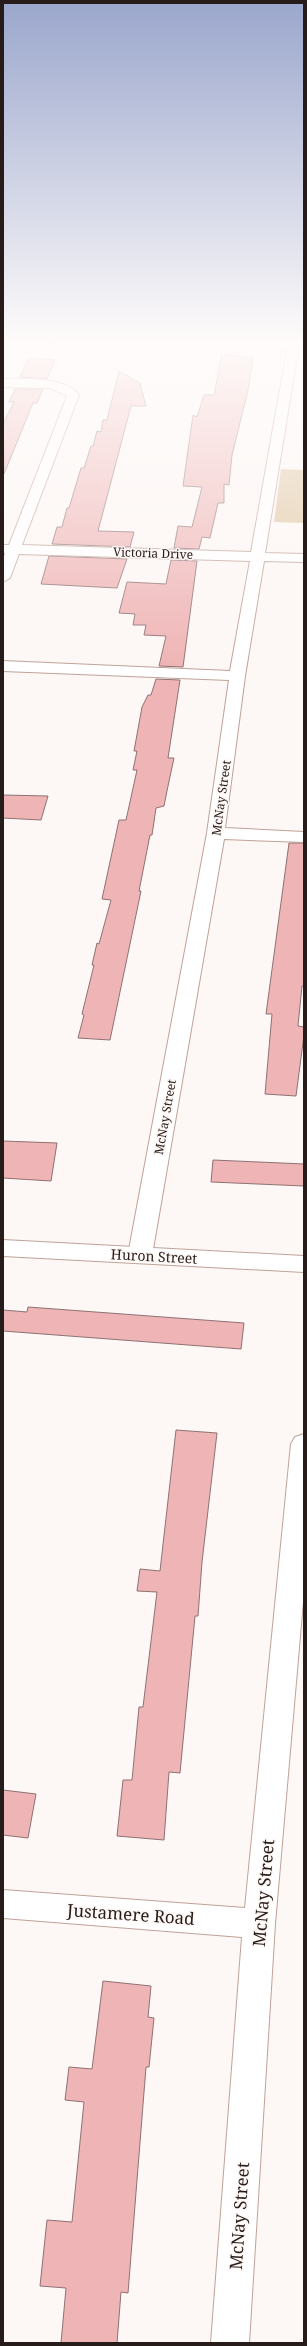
<svg xmlns="http://www.w3.org/2000/svg" width="307" height="2346" font-family="'Noto Serif',serif">
  <style>
    .green { fill: #dec49f }
    .building { fill: #efb4b5; stroke: #8f7272 }
    .lines { fill: none; stroke-linecap: round; stroke-linejoin: round }
    .minor-casing { stroke: #bfa299; stroke-width: 2 }
    .major-casing { stroke: #bfa299; stroke-width: 2 }
    .minor { fill: #fff; fill-rule: evenodd }
    .major { fill: #fff; fill-rule: evenodd }
    .labels { text-anchor: middle; dominant-baseline: central; stroke-width: 3; stroke-linejoin: round; paint-order: stroke }
    .far-street-label { font-size: 12px; fill: #271c19; stroke: #fdf7f5 }
    .street-label { font-size: 14px; fill: #271c19; stroke: #fdf7f5 }
    .near-street-label { font-size: 17px; fill: #271c19; stroke: #fdf7f5 }
  </style>
  <rect width="100%" height="100%" fill="#fdf7f5"/>
  <!-- green -->
  <path class="green" d="M 281,469 L 304,470 L 304,523 L 274,522 Z"/>
  <!-- building -->
  <g class="building">
    <path d="M 222,354 L 253,358 L 248,390 L 232,455 L 229,485 L 224,484 L 224,503 L 218,503 L 210,538 L 202,537 L 199,549 L 174,548 L 178,526 L 192,527 L 202,487 L 183,486 L 193,415 L 197,417 L 204,395 L 214,395 Z"/>
    <path d="M 29,358 L 55,360 L 47,379 L 20,377 Z"/>
    <path d="M 119,371 L 140,383 L 146,406 L 131,406 L 98,531 L 134,532 L 130,547 L 52,544 L 57,527 L 62,527 L 67,508 L 69,508 L 81,468 L 84,468 L 91,446 L 93,446 L 97,431 L 101,432 L 103,420 L 107,420 Z"/>
    <path d="M 15,389 L 43,389 L 37,403 L 33,403 L 4,474 L 3,424 L 14,402 L 9,402 Z"/>
    <path d="M 49,556 L 127,559 L 117,588 L 41,584 Z"/>
    <path d="M 171,560 L 197,561 L 183,667 L 159,666 L 166,636 L 144,635 L 146,625 L 133,625 L 135,614 L 119,613 L 127,582 L 166,584 Z"/>
    <path d="M 156,679 L 180,680 L 168,758 L 174,758 L 168,786 L 164,806 L 156,808 L 152,835 L 150,835 L 139,891 L 141,891 L 110,1040 L 78,1038 L 84,1015 L 82,1014 L 94,965 L 92,965 L 97,943 L 99,944 L 111,900 L 102,899 L 119,820 L 126,820 L 137,770 L 133,770 L 137,751 L 134,751 L 142,707 L 148,695 L 151,695 Z"/>
    <path d="M 3,795 L 48,796 L 41,820 L 3,818 Z"/>
    <path d="M 289,843 L 304,843 L 304,986 L 302,986 L 298,1026 L 304,1027 L 304,1035 L 296,1096 L 265,1094 L 272,1014 L 266,1014 Z"/>
    <path d="M 3,1141 L 57,1143 L 51,1181 L 3,1178 Z"/>
    <path d="M 213,1160 L 304,1164 L 304,1186 L 211,1182 Z"/>
    <path d="M 28,1307 L 244,1323 L 241,1349 L 3,1331 L 3,1310 L 27,1312 Z"/>
    <path d="M 176,1430 L 217,1433 L 202,1562 L 198,1616 L 195,1616 L 180,1773 L 169,1772 L 164,1840 L 117,1836 L 123,1780 L 132,1780 L 139,1707 L 143,1707 L 157,1592 L 137,1591 L 140,1569 L 160,1571 Z"/>
    <path d="M 3,1790 L 36,1794 L 28,1838 L 3,1835 Z"/>
    <path d="M 103,1981 L 151,1986 L 148,2017 L 154,2018 L 149,2067 L 146,2067 L 128,2293 L 121,2292 L 117,2343 L 61,2343 L 66,2288 L 40,2286 L 47,2220 L 72,2222 L 84,2102 L 65,2100 L 69,2067 L 92,2069 Z"/>
  </g>
  <g class="lines">
    <defs>
      <g id="minor">
        <path d="M 46,340 L 179,340 L 288,343 L 288,340 L 300,340 L 299,343 L 304,344 L 304,350 L 298,350 L 265,553 L 304,554 L 304,562 L 264,561 L 245,676 L 225,828 L 304,832 L 304,842 L 224,839 L 152,1255 L 148,1260 L 140,1263 L 132,1260 L 128,1255 L 207,833 L 229,680 L 3,671 L 3,661 L 230,671 L 250,561 L 19,554 L 10,578 L 3,582 L 3,560 L 5,553 L 3,553 L 3,545 L 9,545 L 67,396 L 50,388 L 3,387 L 3,379 C 24,379 65,376 79,395 L 22,545 L 251,552 L 287,350 L 51,343 Z"/>
        <path d="M 304,1434 L 304,1590 L 275,1924 L 249,2343 L 211,2343 L 242,1937 L 3,1918 L 3,1890 L 245,1908 L 291,1444 L 295,1437 Z"/>
      </g>
      <path id="major" d="M 3,1240 L 304,1256 L 304,1272 L 3,1256 Z"/>
    </defs>
    <!-- minor casing -->
    <use href="#minor" class="minor-casing"/>
    <!-- major casing -->
    <use href="#major" class="major-casing"/>
    <!-- minor -->
    <use href="#minor" class="minor"/>
    <!-- major -->
    <use href="#major" class="major"/>
  </g>
  <!-- sky -->
  <linearGradient id="sky" x2="0" y2="1"><stop stop-color="#9aa6cc"/><stop offset="0.51" stop-color="#fefbfa"/><stop offset="1" stop-color="#fefbfa" stop-opacity="0"/></linearGradient>
  <rect width="307" height="669" fill="url(#sky)"/>
  <g class="labels">
    <!-- far-street labels -->
    <g class="far-street-label">
      <text transform="translate(153 553) rotate(2)">Victoria Drive</text>
      <text transform="translate(221 798) rotate(-82)">McNay Street</text>
      <text transform="translate(165 1117) rotate(-80)">McNay Street</text>
    </g>
    <!-- street labels -->
    <g class="street-label">
      <text transform="translate(154 1256) rotate(3)">Huron Street</text>
    </g>
    <!-- near-street labels -->
    <g class="near-street-label">
      <text transform="translate(263 1893) rotate(-85)">McNay Street</text>
      <text transform="translate(131 1914) rotate(4)">Justamere Road</text>
      <text transform="translate(239 2216) rotate(-86)">McNay Street</text>
    </g>
  </g>
  <!-- border -->
  <rect width="307" height="2346" fill="none" stroke="#271c19" stroke-width="8"/>
</svg>
